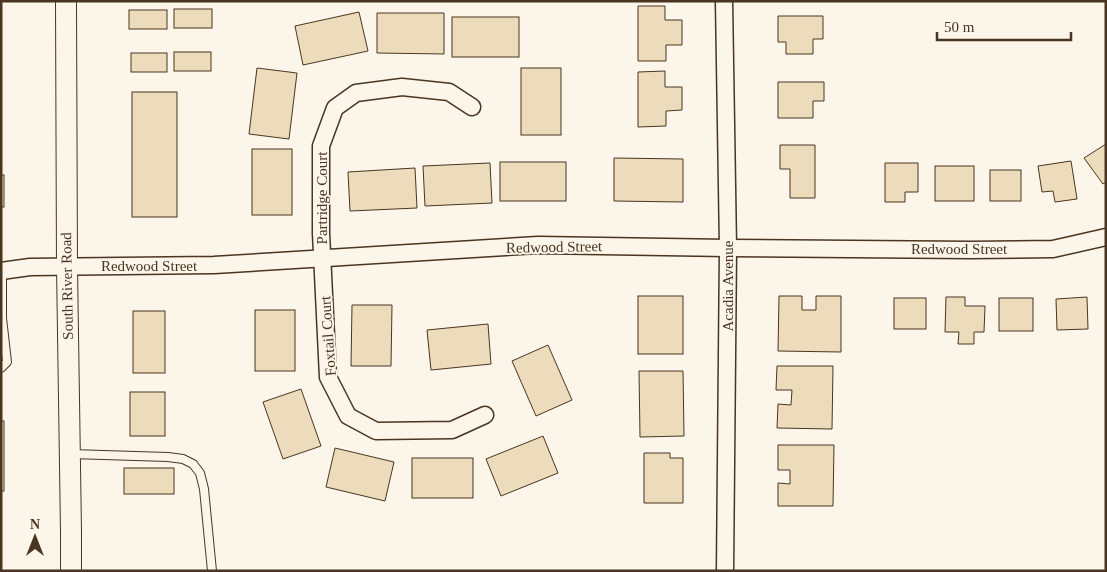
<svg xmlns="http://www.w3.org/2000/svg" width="1107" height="572" font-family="Georgia,serif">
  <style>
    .building { fill: #ecdcbc; stroke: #4a3520 }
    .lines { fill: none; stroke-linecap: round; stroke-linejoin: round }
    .service-casing { stroke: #4a3520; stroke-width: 10 }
    .minor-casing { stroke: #4a3520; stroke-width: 19 }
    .tertiary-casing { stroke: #4a3520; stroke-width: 22 }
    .service { stroke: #fbf6e9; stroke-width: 8 }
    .minor { stroke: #fbf6e9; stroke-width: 16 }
    .tertiary { stroke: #fbf6e9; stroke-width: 20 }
    .labels { text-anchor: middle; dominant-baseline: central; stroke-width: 4; stroke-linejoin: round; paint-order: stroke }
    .street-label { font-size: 15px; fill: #4a3520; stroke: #fbf6e9 }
  </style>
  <rect width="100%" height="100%" fill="#fbf6e9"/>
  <!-- building -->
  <g class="building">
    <path d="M 638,6 L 665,6 L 665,20 L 682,20 L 682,45 L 666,45 L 666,61 L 638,61 Z"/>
    <rect x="174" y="9" width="38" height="19"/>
    <rect x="129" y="10" width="38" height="19"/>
    <path d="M 359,12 L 368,51 L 303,65 L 295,26 Z"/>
    <path d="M 377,13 L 444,13 L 444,54 L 377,53 Z"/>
    <path d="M 778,16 L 823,16 L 823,39 L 813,39 L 813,54 L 786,54 L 786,42 L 778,42 Z"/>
    <rect x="452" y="17" width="67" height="40"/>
    <rect x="174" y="52" width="37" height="19"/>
    <rect x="131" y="53" width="36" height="19"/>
    <path d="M 257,68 L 297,73 L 289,139 L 249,134 Z"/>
    <rect x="521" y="68" width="40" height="67"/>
    <path d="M 665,71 L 665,87 L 682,87 L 682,110 L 666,111 L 666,126 L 638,127 L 638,72 Z"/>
    <path d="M 778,82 L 824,82 L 824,101 L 813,101 L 813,118 L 778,118 Z"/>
    <rect x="132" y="92" width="45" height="125"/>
    <path d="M 1106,144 L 1106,182 L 1103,184 L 1084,158 Z"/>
    <path d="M 780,145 L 815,145 L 815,198 L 790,198 L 790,169 L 780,169 Z"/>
    <rect x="252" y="149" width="40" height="66"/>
    <path d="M 614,158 L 683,159 L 683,202 L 614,201 Z"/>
    <path d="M 1071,161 L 1077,199 L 1055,202 L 1053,191 L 1042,192 L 1038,166 Z"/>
    <rect x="500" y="162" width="66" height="39"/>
    <path d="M 490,163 L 492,203 L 425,206 L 423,166 Z"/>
    <path d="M 885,163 L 918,163 L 918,192 L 905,192 L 905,202 L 885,202 Z"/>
    <rect x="935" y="166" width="39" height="35"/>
    <path d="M 415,168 L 417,208 L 350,211 L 348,172 Z"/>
    <rect x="990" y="170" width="31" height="31"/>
    <rect x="1" y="175" width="3" height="32"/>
    <rect x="638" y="296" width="45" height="58"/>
    <path d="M 779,296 L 802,296 L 802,310 L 816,310 L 816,296 L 841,296 L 841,352 L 778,351 Z"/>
    <path d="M 946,297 L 965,297 L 965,306 L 985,306 L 984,332 L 974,332 L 974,344 L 958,344 L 959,332 L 945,332 Z"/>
    <path d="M 1087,297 L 1088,329 L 1057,330 L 1056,299 Z"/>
    <rect x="894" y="298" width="32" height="31"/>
    <rect x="999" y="298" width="34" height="33"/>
    <path d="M 352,305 L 392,305 L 391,366 L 351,366 Z"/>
    <rect x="255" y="310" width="40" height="61"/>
    <rect x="133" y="311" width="32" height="62"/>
    <path d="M 488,324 L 491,364 L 431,370 L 427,330 Z"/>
    <path d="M 548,345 L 572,400 L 536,416 L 512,361 Z"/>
    <path d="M 777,366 L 833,366 L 832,429 L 777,428 L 778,404 L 791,405 L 792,390 L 776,390 Z"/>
    <path d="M 639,371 L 683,371 L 684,436 L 640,437 Z"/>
    <path d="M 301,389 L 321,446 L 283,459 L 263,402 Z"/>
    <rect x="130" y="392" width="35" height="44"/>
    <rect x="1" y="421" width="3" height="70"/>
    <path d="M 543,436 L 558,473 L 501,496 L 486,459 Z"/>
    <path d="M 778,445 L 834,445 L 833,506 L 778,506 L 778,483 L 790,484 L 790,470 L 778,470 Z"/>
    <path d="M 335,448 L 394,462 L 385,501 L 326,487 Z"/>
    <path d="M 644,453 L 670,453 L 670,458 L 683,458 L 683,503 L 644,503 Z"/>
    <rect x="412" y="458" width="61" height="40"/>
    <rect x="124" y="468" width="50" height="26"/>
  </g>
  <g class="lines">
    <defs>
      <g id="service">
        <path d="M 1,318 L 2,318 L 2,271"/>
        <path d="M 1,368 L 7,362 L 2,318"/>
        <path d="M 71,454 L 168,457 L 183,459 L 193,464 L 200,473 L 204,489 L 212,571"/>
      </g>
      <g id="minor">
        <path d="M 724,1 L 728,248 L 725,571"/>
        <path d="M 472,107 L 449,92 L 402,87 L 356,93 L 335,108 L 321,146 L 321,233 L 328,377 L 348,416 L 376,431 L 452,430 L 485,415"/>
        <path d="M 1,271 L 30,267 L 214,265 L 538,245 L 728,248 L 971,250 L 1053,249 L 1106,237"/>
      </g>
      <path id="tertiary" d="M 66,1 L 67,267 L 71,532 L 71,571"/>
    </defs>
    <!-- service casing -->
    <use href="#service" class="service-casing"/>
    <!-- minor casing -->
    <use href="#minor" class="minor-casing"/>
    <!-- tertiary casing -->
    <use href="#tertiary" class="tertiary-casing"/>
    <!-- service -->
    <use href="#service" class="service"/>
    <!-- minor -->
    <use href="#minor" class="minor"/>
    <!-- tertiary -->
    <use href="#tertiary" class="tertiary"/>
  </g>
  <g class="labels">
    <!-- street labels -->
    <g class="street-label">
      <text transform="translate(322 198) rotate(-90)">Partridge Court</text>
      <text transform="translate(554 247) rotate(-1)">Redwood Street</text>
      <text x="959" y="249">Redwood Street</text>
      <text x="149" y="266">Redwood Street</text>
      <text transform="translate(67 286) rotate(-91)">South River Road</text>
      <text transform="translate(728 286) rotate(-90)">Acadia Avenue</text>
      <text transform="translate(328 336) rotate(-94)">Foxtail Court</text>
    </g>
  </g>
  <!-- border -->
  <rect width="1107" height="572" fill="none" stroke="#4a3520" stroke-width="5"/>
  <!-- north arrow -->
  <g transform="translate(35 537)" stroke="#fbf6e9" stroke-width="4" paint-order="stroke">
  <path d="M0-4L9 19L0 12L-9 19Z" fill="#4a3520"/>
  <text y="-8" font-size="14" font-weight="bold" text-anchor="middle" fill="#4a3520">N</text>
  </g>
  <!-- scale -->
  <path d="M937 32v8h134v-8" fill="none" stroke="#4a3520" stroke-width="2.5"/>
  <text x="944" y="32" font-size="15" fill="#4a3520" stroke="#fbf6e9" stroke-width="4" paint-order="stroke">50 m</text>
</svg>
